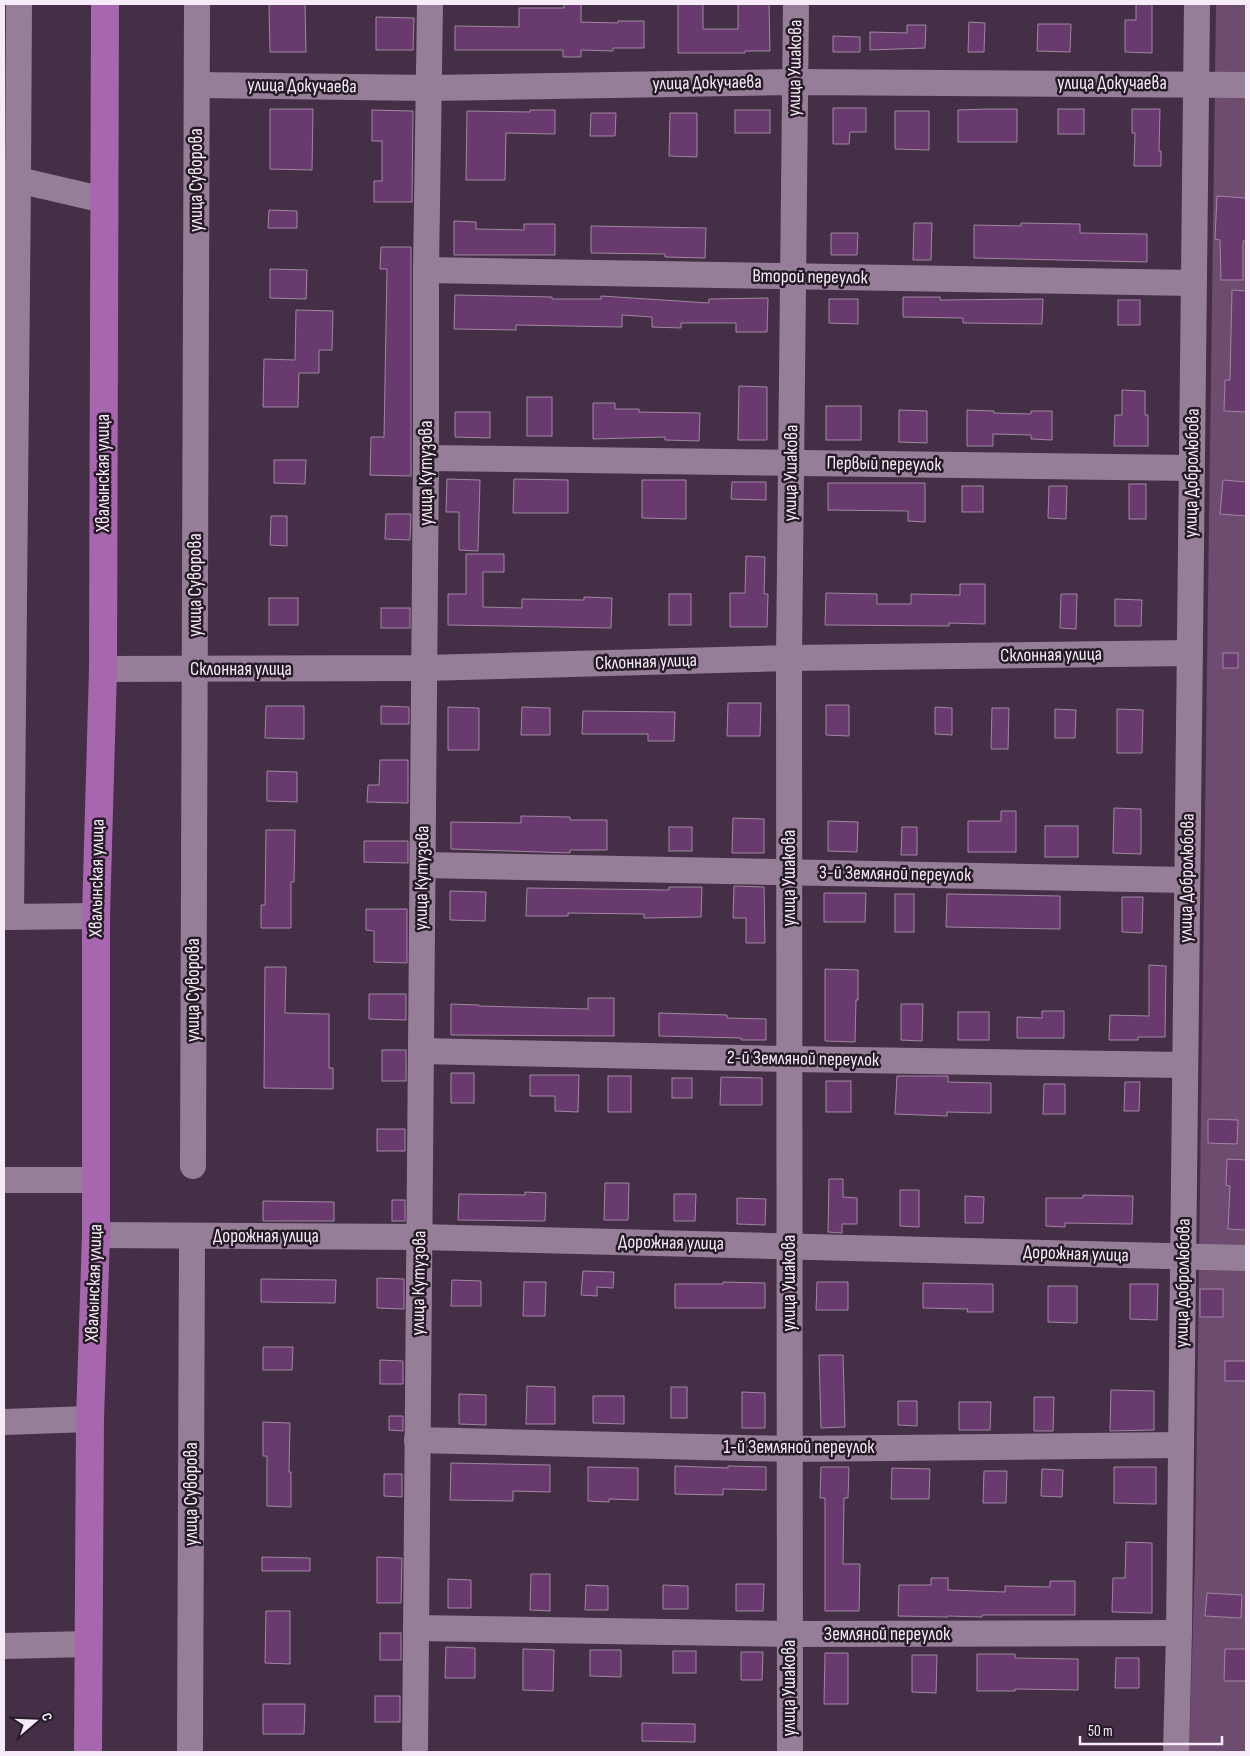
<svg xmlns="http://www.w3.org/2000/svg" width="1250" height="1756" font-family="'Sofia Sans Condensed',sans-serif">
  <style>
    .green { fill: #6d4c70 }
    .building { fill: #693a6d; stroke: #9f87a1 }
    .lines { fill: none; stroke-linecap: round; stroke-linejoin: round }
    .minor { stroke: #967e98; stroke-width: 26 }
    .major { stroke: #a767ae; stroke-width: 28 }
    .labels { text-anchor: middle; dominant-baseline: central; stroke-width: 5; stroke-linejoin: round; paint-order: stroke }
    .street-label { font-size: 19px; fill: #f8ebf9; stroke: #251b26 }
  </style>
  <rect width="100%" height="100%" fill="#442f46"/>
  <!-- green -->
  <path class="green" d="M 1216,4 L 1246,4 L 1246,1752 L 1189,1752 L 1195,1562 Z"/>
  <!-- building -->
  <g class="building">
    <path d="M 269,4 L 305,4 L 306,52 L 270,52 Z"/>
    <path d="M 564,4 L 581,4 L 581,22 L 618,23 L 618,21 L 644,21 L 644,48 L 613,48 L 613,51 L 581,50 L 581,57 L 563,57 L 563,50 L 455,50 L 455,26 L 519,27 L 519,8 L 564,8 Z"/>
    <path d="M 678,4 L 703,4 L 703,29 L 738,29 L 738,4 L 769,4 L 770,51 L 745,51 L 745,53 L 678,53 Z"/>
    <path d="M 1136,4 L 1152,4 L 1152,53 L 1125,52 L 1125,20 L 1136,20 Z"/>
    <path d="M 376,17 L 414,18 L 413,50 L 376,50 Z"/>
    <path d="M 969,22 L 985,23 L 984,52 L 968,52 Z"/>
    <path d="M 1038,24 L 1071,24 L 1070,52 L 1037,51 Z"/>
    <path d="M 907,25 L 926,25 L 925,48 L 870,50 L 870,32 L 907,33 Z"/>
    <path d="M 833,36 L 860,37 L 860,52 L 833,52 Z"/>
    <path d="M 833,108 L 866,108 L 866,132 L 850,132 L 849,144 L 833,144 Z"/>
    <path d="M 270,109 L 313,109 L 312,170 L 270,169 Z"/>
    <path d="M 987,109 L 1017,109 L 1017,142 L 958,142 L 958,110 Z"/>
    <rect x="1058" y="109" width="26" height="25"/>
    <path d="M 1132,109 L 1160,109 L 1159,151 L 1161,151 L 1161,166 L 1134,166 L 1135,133 L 1132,133 Z"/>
    <path d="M 372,110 L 413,111 L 412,202 L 374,202 L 374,181 L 382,181 L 382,141 L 372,141 Z"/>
    <path d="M 530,110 L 555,110 L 555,134 L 506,133 L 505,180 L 466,180 L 467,111 L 530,112 Z"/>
    <rect x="735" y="110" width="35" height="23"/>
    <path d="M 895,111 L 929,111 L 929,150 L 895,149 Z"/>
    <path d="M 591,113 L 616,113 L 615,136 L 590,136 Z"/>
    <path d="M 670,113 L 697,113 L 697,157 L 669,156 Z"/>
    <path d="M 1217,196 L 1246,198 L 1246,241 L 1243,241 L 1243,280 L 1221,280 L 1220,240 L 1215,239 Z"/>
    <path d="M 269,210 L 297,211 L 297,228 L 268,228 Z"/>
    <path d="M 454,221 L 476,222 L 476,229 L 524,230 L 524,224 L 555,224 L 555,255 L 454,255 Z"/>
    <path d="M 914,223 L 932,223 L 931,260 L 913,260 Z"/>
    <path d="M 1021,223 L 1080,224 L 1080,233 L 1147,234 L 1147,262 L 974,258 L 974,225 L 1021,226 Z"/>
    <path d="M 591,226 L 706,228 L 705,258 L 665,257 L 665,254 L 591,253 Z"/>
    <path d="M 831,233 L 858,233 L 857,255 L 831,255 Z"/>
    <path d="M 381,247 L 411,247 L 411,476 L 370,475 L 371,437 L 384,437 L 387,269 L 380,269 Z"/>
    <path d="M 270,269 L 307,270 L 306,299 L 270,298 Z"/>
    <path d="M 1232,290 L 1246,291 L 1246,412 L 1224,411 L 1225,380 L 1230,380 Z"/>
    <path d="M 455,295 L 552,297 L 552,299 L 601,299 L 601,296 L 709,303 L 709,299 L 768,298 L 767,332 L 736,332 L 736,323 L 681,323 L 681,328 L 652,327 L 652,317 L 622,315 L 622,327 L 516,325 L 516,330 L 454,329 Z"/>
    <path d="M 903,297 L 940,297 L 940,300 L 1043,299 L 1042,324 L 963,323 L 963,318 L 903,317 Z"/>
    <path d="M 829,299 L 858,299 L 858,324 L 829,323 Z"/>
    <rect x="1118" y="300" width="22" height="25"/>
    <path d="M 296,310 L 333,311 L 332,350 L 319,350 L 319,373 L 299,373 L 298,407 L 263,407 L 264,359 L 295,360 Z"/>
    <path d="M 739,386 L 767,387 L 767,440 L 738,440 Z"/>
    <path d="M 1122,390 L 1145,391 L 1145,415 L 1148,415 L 1148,446 L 1114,446 L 1115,415 L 1122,415 Z"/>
    <rect x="527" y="397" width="25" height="39"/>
    <path d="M 593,403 L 615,403 L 615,409 L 639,409 L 639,412 L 700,413 L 699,441 L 665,440 L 665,437 L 593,439 Z"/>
    <rect x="826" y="406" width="35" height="34"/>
    <path d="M 899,410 L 927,411 L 927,443 L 899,442 Z"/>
    <path d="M 967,410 L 994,411 L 994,413 L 1031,414 L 1031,411 L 1052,411 L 1052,440 L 1031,439 L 1031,435 L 993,434 L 993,446 L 967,446 Z"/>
    <path d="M 455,412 L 490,412 L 490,438 L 455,437 Z"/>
    <path d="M 274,460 L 306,460 L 305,484 L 274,483 Z"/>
    <path d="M 447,479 L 480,480 L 478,551 L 459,550 L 459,512 L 446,512 Z"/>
    <path d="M 514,479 L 568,480 L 568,513 L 513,513 Z"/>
    <path d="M 642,480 L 686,480 L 686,519 L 642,518 Z"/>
    <path d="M 1223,480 L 1246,482 L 1246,516 L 1220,514 Z"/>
    <path d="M 732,482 L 766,482 L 766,500 L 731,499 Z"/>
    <path d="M 828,483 L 925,483 L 925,522 L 908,521 L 908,511 L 828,510 Z"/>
    <rect x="1129" y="484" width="17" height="35"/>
    <rect x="962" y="486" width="21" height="26"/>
    <path d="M 1049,486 L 1067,486 L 1066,519 L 1048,518 Z"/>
    <path d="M 386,514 L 411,514 L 410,540 L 385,539 Z"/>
    <path d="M 271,516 L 287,516 L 287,546 L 270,545 Z"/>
    <path d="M 466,554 L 504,554 L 504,572 L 483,572 L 483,607 L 522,608 L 522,599 L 584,600 L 584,597 L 612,598 L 611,628 L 448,625 L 448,594 L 466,594 Z"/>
    <path d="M 746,556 L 765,557 L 764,594 L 768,594 L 767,627 L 730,627 L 730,593 L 745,593 Z"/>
    <path d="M 960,584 L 985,584 L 985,624 L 949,623 L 949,626 L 825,625 L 826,593 L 877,594 L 877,604 L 911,604 L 911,594 L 960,595 Z"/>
    <rect x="669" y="594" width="22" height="31"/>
    <path d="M 1061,594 L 1077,594 L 1076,629 L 1060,628 Z"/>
    <rect x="269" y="598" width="29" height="27"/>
    <path d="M 1115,599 L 1142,600 L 1141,626 L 1115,626 Z"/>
    <rect x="381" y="608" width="29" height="20"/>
    <rect x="1223" y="653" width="15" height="15"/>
    <path d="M 728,703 L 761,703 L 760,736 L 727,736 Z"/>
    <path d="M 826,705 L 849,705 L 849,736 L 826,735 Z"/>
    <path d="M 266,706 L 304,706 L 304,739 L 265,738 Z"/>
    <path d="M 381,706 L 409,707 L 409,724 L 381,724 Z"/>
    <path d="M 448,707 L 479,708 L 479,750 L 448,750 Z"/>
    <path d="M 522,707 L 550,708 L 550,735 L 521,735 Z"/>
    <path d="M 935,707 L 952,708 L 952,735 L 935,734 Z"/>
    <path d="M 992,708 L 1009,708 L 1008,749 L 991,749 Z"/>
    <path d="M 1055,709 L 1076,710 L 1075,738 L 1055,738 Z"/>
    <path d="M 1117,709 L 1143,710 L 1142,753 L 1117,753 Z"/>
    <path d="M 583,711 L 675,712 L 674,741 L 648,741 L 648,734 L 582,734 Z"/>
    <path d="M 380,760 L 408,760 L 408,803 L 367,802 L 368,785 L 379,785 Z"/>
    <path d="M 267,771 L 297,772 L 297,802 L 267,801 Z"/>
    <path d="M 1114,808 L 1141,809 L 1141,854 L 1113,853 Z"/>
    <path d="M 1001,811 L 1016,811 L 1016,852 L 968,852 L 968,821 L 1001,821 Z"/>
    <path d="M 521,816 L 570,817 L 570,820 L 607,820 L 607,850 L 570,850 L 570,853 L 451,849 L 451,822 L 521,823 Z"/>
    <path d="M 733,818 L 764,819 L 764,853 L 732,853 Z"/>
    <path d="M 828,821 L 858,822 L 857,852 L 828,851 Z"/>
    <rect x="1045" y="826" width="33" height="31"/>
    <rect x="669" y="827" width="23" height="24"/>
    <path d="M 902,827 L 917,827 L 917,855 L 901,855 Z"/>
    <path d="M 266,830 L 295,830 L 294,882 L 291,882 L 291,928 L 261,928 L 261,905 L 265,905 Z"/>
    <path d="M 364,841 L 408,841 L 408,863 L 364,862 Z"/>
    <path d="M 734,886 L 764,887 L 765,943 L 746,943 L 746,918 L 733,918 Z"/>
    <path d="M 669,887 L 702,887 L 701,917 L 644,918 L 644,914 L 568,913 L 568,916 L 526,916 L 527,888 L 669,890 Z"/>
    <path d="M 450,891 L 486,892 L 485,921 L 450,920 Z"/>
    <path d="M 824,893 L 866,893 L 865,922 L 824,922 Z"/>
    <rect x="895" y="894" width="19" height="38"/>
    <path d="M 947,894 L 1060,896 L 1060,929 L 946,927 Z"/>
    <path d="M 1122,897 L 1143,897 L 1142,933 L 1122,932 Z"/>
    <path d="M 366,909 L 407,909 L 407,963 L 374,962 L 374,931 L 366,930 Z"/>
    <path d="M 1149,965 L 1166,966 L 1165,1037 L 1138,1037 L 1138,1040 L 1109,1040 L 1110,1015 L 1149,1016 Z"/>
    <path d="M 265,967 L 286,967 L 285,1013 L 329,1014 L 329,1068 L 333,1068 L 333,1089 L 264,1088 Z"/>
    <path d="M 825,969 L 858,970 L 858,1000 L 856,1000 L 855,1042 L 825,1041 Z"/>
    <path d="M 369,994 L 406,994 L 406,1020 L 369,1019 Z"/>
    <path d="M 588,998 L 614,998 L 614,1036 L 451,1035 L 451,1004 L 479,1005 L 479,1006 L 588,1009 Z"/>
    <path d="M 901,1004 L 923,1004 L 922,1041 L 901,1040 Z"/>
    <path d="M 1042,1011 L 1064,1011 L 1064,1038 L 1017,1038 L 1017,1017 L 1042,1018 Z"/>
    <rect x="958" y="1012" width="31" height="28"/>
    <path d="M 659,1013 L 727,1015 L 727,1018 L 766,1019 L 766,1040 L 741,1040 L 741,1038 L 659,1036 Z"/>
    <rect x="382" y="1050" width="24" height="31"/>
    <rect x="451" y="1073" width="23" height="30"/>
    <path d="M 530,1075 L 579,1075 L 578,1112 L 555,1111 L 555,1096 L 530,1096 Z"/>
    <rect x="608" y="1076" width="23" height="36"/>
    <path d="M 897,1076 L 948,1076 L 948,1082 L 991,1083 L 991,1113 L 947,1112 L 947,1116 L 895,1114 Z"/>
    <path d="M 721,1077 L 762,1078 L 762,1105 L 720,1105 Z"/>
    <rect x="672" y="1078" width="20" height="20"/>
    <rect x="826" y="1081" width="25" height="31"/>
    <path d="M 1125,1082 L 1140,1082 L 1139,1111 L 1124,1111 Z"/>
    <path d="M 1044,1084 L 1065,1084 L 1065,1114 L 1043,1114 Z"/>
    <path d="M 1208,1119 L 1238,1120 L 1237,1144 L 1208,1143 Z"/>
    <rect x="377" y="1129" width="28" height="22"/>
    <path d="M 1227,1159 L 1246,1160 L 1246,1230 L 1228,1229 L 1230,1186 L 1226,1185 Z"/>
    <path d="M 829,1179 L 843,1179 L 843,1197 L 857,1198 L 857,1224 L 842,1224 L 842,1233 L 828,1232 Z"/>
    <path d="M 605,1183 L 629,1183 L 628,1220 L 604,1220 Z"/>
    <path d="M 900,1190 L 919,1190 L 919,1227 L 900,1226 Z"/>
    <path d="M 525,1192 L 546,1193 L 545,1221 L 458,1220 L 459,1194 L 525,1195 Z"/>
    <path d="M 674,1194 L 696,1194 L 695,1221 L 674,1221 Z"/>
    <path d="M 1083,1195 L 1133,1196 L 1132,1224 L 1065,1223 L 1065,1227 L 1046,1226 L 1046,1198 L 1083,1198 Z"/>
    <path d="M 965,1196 L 984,1197 L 983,1223 L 965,1223 Z"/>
    <path d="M 737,1198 L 766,1199 L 765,1225 L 737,1224 Z"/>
    <rect x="392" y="1200" width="13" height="21"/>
    <path d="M 263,1201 L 334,1202 L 334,1221 L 263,1221 Z"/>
    <path d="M 583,1271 L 614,1272 L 613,1288 L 597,1287 L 597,1296 L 581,1295 Z"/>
    <path d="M 377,1278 L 404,1279 L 404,1309 L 377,1308 Z"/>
    <path d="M 261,1279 L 336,1280 L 335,1303 L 261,1302 Z"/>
    <path d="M 452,1280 L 481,1281 L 481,1306 L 451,1306 Z"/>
    <path d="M 524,1282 L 546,1282 L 545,1316 L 523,1316 Z"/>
    <path d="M 723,1282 L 765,1283 L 765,1308 L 675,1308 L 675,1284 L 723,1284 Z"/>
    <path d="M 817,1282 L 848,1282 L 848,1310 L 816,1310 Z"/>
    <path d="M 923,1283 L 993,1284 L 993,1312 L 967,1312 L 968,1309 L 923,1308 Z"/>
    <path d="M 1130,1284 L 1158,1284 L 1157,1320 L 1130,1319 Z"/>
    <path d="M 1048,1286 L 1077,1286 L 1077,1323 L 1048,1322 Z"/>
    <rect x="1200" y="1289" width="23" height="28"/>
    <path d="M 263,1347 L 293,1347 L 292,1370 L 263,1370 Z"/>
    <path d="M 819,1355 L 843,1355 L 845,1427 L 821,1428 Z"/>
    <path d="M 380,1360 L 403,1361 L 403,1384 L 380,1384 Z"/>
    <rect x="1225" y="1361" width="21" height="20"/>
    <path d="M 527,1386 L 555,1387 L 555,1424 L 526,1424 Z"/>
    <rect x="671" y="1387" width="16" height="31"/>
    <path d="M 1111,1390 L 1154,1391 L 1154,1430 L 1110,1431 Z"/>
    <path d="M 742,1392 L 765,1393 L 765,1428 L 742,1428 Z"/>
    <path d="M 459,1394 L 486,1395 L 486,1425 L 459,1424 Z"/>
    <path d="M 593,1396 L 624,1396 L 624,1424 L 593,1423 Z"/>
    <path d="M 1034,1397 L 1054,1397 L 1053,1431 L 1034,1431 Z"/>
    <path d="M 898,1401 L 917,1401 L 917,1426 L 898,1425 Z"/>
    <path d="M 959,1402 L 991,1402 L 990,1430 L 959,1430 Z"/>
    <path d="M 389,1416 L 403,1416 L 403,1431 L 389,1430 Z"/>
    <path d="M 263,1422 L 290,1423 L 289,1472 L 291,1472 L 291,1507 L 267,1506 L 267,1456 L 263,1456 Z"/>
    <path d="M 451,1463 L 550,1465 L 550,1492 L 513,1491 L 513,1501 L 450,1500 Z"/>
    <path d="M 675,1466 L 728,1468 L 728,1466 L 766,1467 L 766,1490 L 723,1489 L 723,1495 L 675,1494 Z"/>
    <path d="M 588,1467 L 638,1468 L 638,1500 L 609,1499 L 609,1502 L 588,1501 Z"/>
    <path d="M 821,1467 L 849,1467 L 848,1498 L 844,1498 L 843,1564 L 860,1564 L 859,1611 L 825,1611 L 825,1498 L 820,1498 Z"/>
    <path d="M 1114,1467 L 1156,1467 L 1156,1504 L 1114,1503 Z"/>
    <path d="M 892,1468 L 930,1469 L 929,1499 L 891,1499 Z"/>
    <path d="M 1042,1469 L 1063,1470 L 1062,1497 L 1041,1496 Z"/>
    <path d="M 984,1471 L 1007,1471 L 1006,1503 L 983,1503 Z"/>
    <path d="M 384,1474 L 402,1474 L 402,1497 L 384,1496 Z"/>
    <path d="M 1126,1542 L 1152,1543 L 1152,1613 L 1112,1612 L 1113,1578 L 1125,1578 Z"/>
    <path d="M 262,1557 L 310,1558 L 310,1571 L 262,1571 Z"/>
    <path d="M 377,1557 L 402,1558 L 401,1603 L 377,1603 Z"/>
    <path d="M 531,1574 L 550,1574 L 550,1611 L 530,1610 Z"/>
    <path d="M 931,1578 L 948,1578 L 948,1590 L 1005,1592 L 1005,1586 L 1050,1587 L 1050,1581 L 1075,1581 L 1075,1615 L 982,1615 L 982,1617 L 948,1616 L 948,1617 L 898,1616 L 899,1585 L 931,1585 Z"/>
    <path d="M 448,1579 L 471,1580 L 471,1608 L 448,1608 Z"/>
    <path d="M 736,1584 L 764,1584 L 763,1611 L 736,1611 Z"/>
    <path d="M 586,1585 L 608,1586 L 608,1610 L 585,1610 Z"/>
    <path d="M 663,1585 L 688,1586 L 688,1609 L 663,1609 Z"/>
    <path d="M 1207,1593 L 1242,1595 L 1241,1618 L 1205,1616 Z"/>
    <path d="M 266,1611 L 290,1611 L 290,1664 L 265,1663 Z"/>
    <rect x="380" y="1633" width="21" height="27"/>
    <path d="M 446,1647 L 475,1648 L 475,1678 L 445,1678 Z"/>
    <path d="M 523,1649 L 554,1650 L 553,1691 L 523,1690 Z"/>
    <path d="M 1225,1649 L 1246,1649 L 1246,1681 L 1224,1681 Z"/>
    <path d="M 590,1650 L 621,1650 L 621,1677 L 590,1676 Z"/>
    <rect x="673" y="1651" width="23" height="22"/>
    <path d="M 741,1652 L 763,1652 L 762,1680 L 741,1680 Z"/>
    <path d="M 825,1653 L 848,1653 L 848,1704 L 824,1704 Z"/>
    <path d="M 977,1654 L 1015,1654 L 1015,1658 L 1078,1659 L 1078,1690 L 1015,1689 L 1015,1691 L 977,1691 Z"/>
    <path d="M 912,1655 L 937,1655 L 936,1693 L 912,1692 Z"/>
    <path d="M 1116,1658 L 1139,1658 L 1139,1688 L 1115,1688 Z"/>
    <rect x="375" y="1696" width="25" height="26"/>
    <path d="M 263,1704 L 305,1704 L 304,1734 L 263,1734 Z"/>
    <path d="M 642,1723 L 695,1724 L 695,1742 L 642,1741 Z"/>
  </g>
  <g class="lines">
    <!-- minor -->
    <g class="minor">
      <path d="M 19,4 L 18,180 L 104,200"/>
      <path d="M 197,85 L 429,88 L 795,82 L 1246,85"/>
      <path d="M 4,179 L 18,180 L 11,917"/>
      <path d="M 426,270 L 1194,283"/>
      <path d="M 426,458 L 1192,468"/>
      <path d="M 103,669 L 424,668 L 789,658 L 1190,653"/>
      <path d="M 423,865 L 1187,880"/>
      <path d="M 4,917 L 96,916"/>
      <path d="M 421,1051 L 789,1059 L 1185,1065"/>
      <path d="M 193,1166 L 197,4"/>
      <path d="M 4,1180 L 96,1180"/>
      <path d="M 96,1235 L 419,1237 L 1246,1258"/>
      <path d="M 4,1422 L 90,1419"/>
      <path d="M 417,1440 L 789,1449 L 1181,1445"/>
      <path d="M 416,1628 L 789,1634 L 1179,1633"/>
      <path d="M 4,1646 L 88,1644"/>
      <path d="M 190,1752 L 192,1236"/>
      <path d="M 415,1752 L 426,458 L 426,270 L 430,4"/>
      <path d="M 790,1752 L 789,658 L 796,4"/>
      <path d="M 1176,1752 L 1179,1633 L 1197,4"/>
    </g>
    <!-- major -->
    <path class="major" d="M 88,1752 L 90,1419 L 96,1235 L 96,916 L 103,669 L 105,4"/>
  </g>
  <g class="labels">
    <!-- street labels -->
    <g class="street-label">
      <text transform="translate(795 68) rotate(-89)">улица Ушакова</text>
      <text transform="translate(707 83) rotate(-1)">улица Докучаева</text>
      <text x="1112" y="83">улица Докучаева</text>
      <text transform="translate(302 86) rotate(1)">улица Докучаева</text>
      <text transform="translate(196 180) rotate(-90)">улица Суворова</text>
      <text transform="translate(810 277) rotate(1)">Второй переулок</text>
      <text transform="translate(884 464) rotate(1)">Первый переулок</text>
      <text transform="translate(103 473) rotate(-90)">Хвалынская улица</text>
      <text transform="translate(426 473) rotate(-90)">улица Кутузова</text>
      <text transform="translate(791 473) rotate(-89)">улица Ушакова</text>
      <text transform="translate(1192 473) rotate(-89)">улица Добролюбова</text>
      <text transform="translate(195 585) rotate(-90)">улица Суворова</text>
      <text transform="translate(1051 655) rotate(-1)">Склонная улица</text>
      <text transform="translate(646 662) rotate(-2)">Склонная улица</text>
      <text x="241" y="669">Склонная улица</text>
      <text transform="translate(895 874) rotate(1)">3-й Земляной переулок</text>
      <text transform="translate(97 878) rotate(-89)">Хвалынская улица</text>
      <text transform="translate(422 878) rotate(-89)">улица Кутузова</text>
      <text transform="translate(789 878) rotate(-90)">улица Ушакова</text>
      <text transform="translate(1187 878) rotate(-89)">улица Добролюбова</text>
      <text transform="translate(193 990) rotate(-90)">улица Суворова</text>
      <text transform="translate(803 1059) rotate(1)">2-й Земляной переулок</text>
      <text x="266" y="1236">Дорожная улица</text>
      <text transform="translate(671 1243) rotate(1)">Дорожная улица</text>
      <text transform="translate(1076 1254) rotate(2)">Дорожная улица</text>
      <text transform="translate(94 1283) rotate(-88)">Хвалынская улица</text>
      <text transform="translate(419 1283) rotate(-89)">улица Кутузова</text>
      <text transform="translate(789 1283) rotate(-90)">улица Ушакова</text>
      <text transform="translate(1183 1283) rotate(-89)">улица Добролюбова</text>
      <text x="799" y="1447">1-й Земляной переулок</text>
      <text transform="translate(191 1494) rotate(-90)">улица Суворова</text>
      <text x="887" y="1634">Земляной переулок</text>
      <text transform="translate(789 1688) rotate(-90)">улица Ушакова</text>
    </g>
  </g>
  <!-- border -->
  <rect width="1250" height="1756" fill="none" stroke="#f8ebf9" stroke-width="10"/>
  <!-- north arrow -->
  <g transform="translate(35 1721) rotate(71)" stroke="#251b26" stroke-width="4" paint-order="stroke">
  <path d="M0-4L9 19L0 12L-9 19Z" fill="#f8ebf9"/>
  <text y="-8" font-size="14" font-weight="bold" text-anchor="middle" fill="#f8ebf9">С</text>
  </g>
  <!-- scale -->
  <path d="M1080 1736v8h142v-8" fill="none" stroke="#f8ebf9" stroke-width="2.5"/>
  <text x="1088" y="1736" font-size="15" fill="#f8ebf9" stroke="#251b26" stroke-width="4" paint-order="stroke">50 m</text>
</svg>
